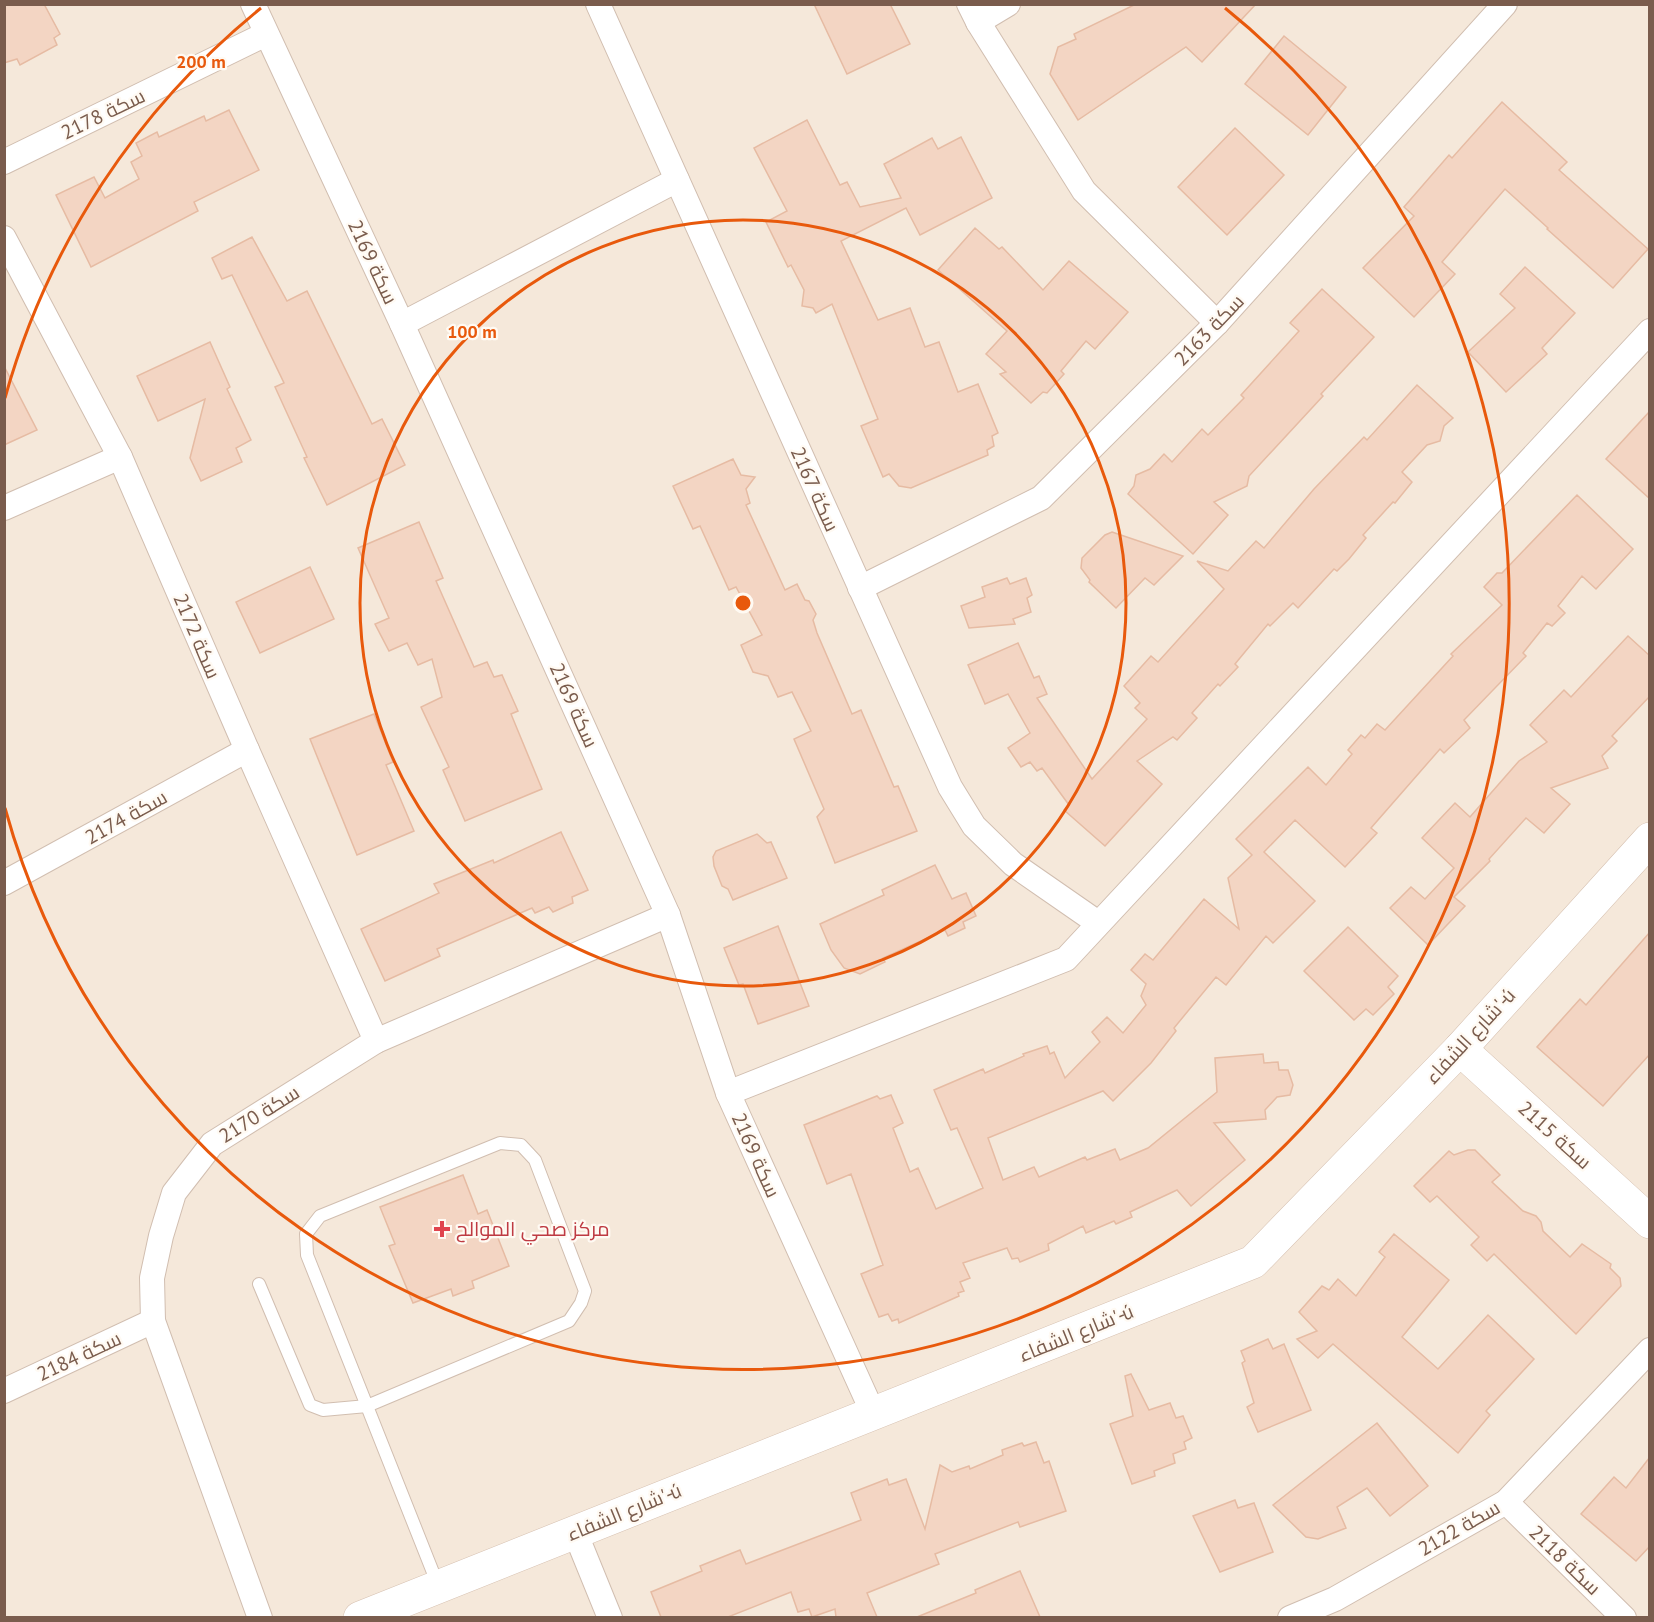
<svg xmlns="http://www.w3.org/2000/svg" width="1654" height="1622" font-family="'PT Sans',Cairo,sans-serif">
  <style>
    .residential { fill: #f5e8da }
    .building { fill: #f3d5c3; stroke: #e6bba3; stroke-width: 1.5 }
    .lines { fill: none; stroke-linecap: round; stroke-linejoin: round }
    .lane-casing { stroke: #d1beb0; stroke-width: 14 }
    .street-casing { stroke: #d1beb0; stroke-width: 26 }
    .secondary-casing { stroke: #d6c0b0; stroke-width: 34 }
    .lane { stroke: #fff; stroke-width: 12 }
    .street { stroke: #fff; stroke-width: 24 }
    .secondary { stroke: #fff; stroke-width: 33 }
    .ring { fill: none; stroke: #e8590c; stroke-width: 3 }
    .health-dot { fill: #e0444e; stroke: #fffaf3; stroke-width: 2 }
    .labels { text-anchor: middle; dominant-baseline: central; stroke-width: 4.5; stroke-linejoin: round; paint-order: stroke }
    .street-label { font-size: 20px; fill: #7a5c4d; stroke: #fffaf3 }
    .health-label { font-size: 20px; fill: #be3a42; stroke: #fffaf3; text-anchor: start }
    .centre { fill: #e8590c; stroke: #fffaf3; stroke-width: 3 }
    .ring-label { font-size: 18px; text-anchor: middle; font-weight: bold; fill: #e8590c; stroke: #fffaf3; stroke-width: 4.5; stroke-linejoin: round; paint-order: stroke }
  </style>
  <rect width="100%" height="100%" fill="#fdf6ec"/>
  <!-- residential -->
  <rect class="residential" x="5" y="5" width="1644" height="1612"/>
  <!-- building -->
  <g class="building">
    <path d="M 4,4 L 44,4 L 60,34 L 54,38 L 57,45 L 20,65 L 17,59 L 4,63 Z"/>
    <path d="M 814,4 L 890,4 L 910,44 L 847,74 Z"/>
    <path d="M 1136,4 L 1256,4 L 1202,62 L 1186,47 L 1078,120 L 1050,74 L 1058,47 L 1076,39 L 1074,34 Z"/>
    <path d="M 1284,36 L 1346,87 L 1308,135 L 1245,84 Z"/>
    <path d="M 1502,102 L 1567,162 L 1559,170 L 1648,249 L 1613,288 L 1547,229 L 1548,228 L 1505,189 L 1442,262 L 1455,274 L 1414,317 L 1363,268 L 1414,216 L 1404,207 L 1449,155 L 1452,158 Z"/>
    <path d="M 229,110 L 259,170 L 194,202 L 198,211 L 91,267 L 56,195 L 94,177 L 105,198 L 139,179 L 131,162 L 142,156 L 136,143 L 157,132 L 159,137 L 204,116 L 206,121 Z"/>
    <path d="M 807,120 L 840,185 L 847,182 L 860,207 L 901,198 L 884,164 L 932,138 L 938,149 L 961,137 L 992,198 L 920,235 L 906,208 L 841,241 L 878,320 L 910,308 L 925,347 L 939,342 L 958,392 L 978,384 L 998,433 L 992,436 L 994,446 L 987,450 L 988,455 L 911,488 L 899,486 L 889,474 L 883,477 L 861,426 L 878,419 L 832,304 L 816,313 L 813,308 L 802,306 L 804,290 L 791,265 L 788,267 L 766,222 L 787,211 L 754,148 Z"/>
    <path d="M 1235,128 L 1284,175 L 1227,235 L 1178,187 Z"/>
    <path d="M 975,228 L 999,249 L 1002,247 L 1043,290 L 1069,261 L 1128,312 L 1095,349 L 1086,341 L 1061,371 L 1064,374 L 1047,393 L 1043,392 L 1031,403 L 1000,374 L 1006,372 L 986,354 L 1007,331 L 938,270 Z"/>
    <path d="M 252,237 L 287,301 L 307,291 L 372,424 L 382,419 L 405,465 L 327,505 L 304,458 L 307,457 L 275,387 L 284,383 L 232,275 L 222,279 L 212,258 Z"/>
    <path d="M 1525,267 L 1575,313 L 1542,348 L 1547,354 L 1506,392 L 1468,352 L 1515,308 L 1500,294 Z"/>
    <path d="M 1322,289 L 1374,337 L 1321,394 L 1323,396 L 1249,476 L 1247,486 L 1214,502 L 1228,515 L 1193,554 L 1128,494 L 1134,486 L 1136,475 L 1150,469 L 1164,454 L 1172,462 L 1202,429 L 1208,435 L 1244,398 L 1241,395 L 1299,331 L 1290,323 Z"/>
    <path d="M 210,342 L 230,387 L 227,389 L 251,440 L 236,448 L 242,462 L 201,481 L 190,458 L 205,399 L 158,421 L 137,376 Z"/>
    <path d="M 4,366 L 37,430 L 4,445 Z"/>
    <path d="M 1417,385 L 1453,418 L 1444,426 L 1440,441 L 1427,445 L 1402,472 L 1412,482 L 1395,503 L 1393,502 L 1363,535 L 1366,538 L 1349,559 L 1337,571 L 1334,569 L 1298,608 L 1293,603 L 1270,626 L 1268,624 L 1235,664 L 1238,667 L 1220,686 L 1218,684 L 1192,713 L 1197,718 L 1177,740 L 1173,737 L 1137,761 L 1162,784 L 1105,846 L 1064,810 L 1069,805 L 1042,768 L 1037,771 L 1030,762 L 1021,767 L 1008,748 L 1030,733 L 1008,694 L 985,704 L 968,665 L 1018,643 L 1034,678 L 1039,676 L 1047,694 L 1037,698 L 1092,779 L 1147,719 L 1135,708 L 1140,703 L 1124,686 L 1151,656 L 1158,662 L 1224,589 L 1197,561 L 1228,571 L 1256,541 L 1264,548 L 1314,489 L 1364,437 L 1367,440 Z"/>
    <path d="M 1650,411 L 1650,499 L 1606,459 Z"/>
    <path d="M 733,459 L 741,475 L 755,477 L 746,489 L 750,503 L 746,505 L 785,590 L 797,584 L 805,600 L 809,601 L 816,614 L 813,620 L 817,633 L 852,714 L 861,710 L 894,787 L 898,786 L 917,831 L 835,863 L 817,817 L 824,809 L 794,739 L 811,731 L 792,692 L 778,697 L 768,676 L 753,672 L 741,645 L 762,635 L 736,587 L 729,590 L 700,526 L 693,529 L 673,486 Z"/>
    <path d="M 1577,495 L 1633,549 L 1596,589 L 1582,576 L 1558,606 L 1565,613 L 1552,626 L 1547,623 L 1523,653 L 1526,656 L 1464,720 L 1470,728 L 1444,753 L 1440,749 L 1371,828 L 1377,833 L 1345,867 L 1295,820 L 1264,852 L 1315,901 L 1273,943 L 1266,936 L 1226,985 L 1216,977 L 1174,1028 L 1176,1031 L 1151,1063 L 1113,1101 L 1103,1091 L 988,1138 L 1003,1180 L 1034,1167 L 1039,1177 L 1085,1157 L 1087,1160 L 1115,1149 L 1120,1160 L 1148,1148 L 1217,1092 L 1215,1058 L 1263,1054 L 1264,1063 L 1278,1062 L 1279,1070 L 1288,1070 L 1293,1085 L 1290,1095 L 1277,1097 L 1265,1110 L 1266,1119 L 1214,1123 L 1245,1160 L 1191,1206 L 1177,1190 L 1130,1212 L 1132,1217 L 1116,1224 L 1114,1221 L 1086,1233 L 1083,1226 L 1048,1244 L 1049,1250 L 1020,1262 L 1018,1258 L 1012,1259 L 1007,1248 L 963,1263 L 970,1278 L 960,1282 L 964,1291 L 958,1293 L 959,1296 L 899,1323 L 898,1319 L 892,1321 L 888,1314 L 879,1317 L 861,1274 L 883,1265 L 851,1174 L 827,1184 L 804,1125 L 877,1096 L 880,1099 L 891,1095 L 903,1123 L 893,1128 L 910,1172 L 918,1168 L 936,1209 L 983,1188 L 957,1128 L 951,1130 L 934,1090 L 983,1069 L 985,1073 L 1024,1056 L 1023,1054 L 1047,1046 L 1050,1054 L 1054,1052 L 1065,1078 L 1100,1042 L 1092,1032 L 1107,1017 L 1123,1033 L 1146,1005 L 1141,996 L 1146,984 L 1131,970 L 1145,954 L 1153,960 L 1204,899 L 1239,929 L 1228,878 L 1252,855 L 1236,839 L 1308,767 L 1326,785 L 1352,754 L 1348,750 L 1361,735 L 1365,738 L 1377,724 L 1385,730 L 1453,656 L 1451,654 L 1502,605 L 1484,587 L 1497,573 L 1502,573 Z"/>
    <path d="M 419,522 L 443,578 L 436,581 L 474,667 L 487,662 L 494,677 L 502,675 L 518,711 L 511,714 L 542,789 L 465,821 L 443,770 L 449,767 L 421,707 L 442,697 L 432,659 L 418,665 L 407,643 L 389,651 L 375,624 L 389,618 L 358,548 Z"/>
    <path d="M 1112,532 L 1183,556 L 1154,585 L 1145,578 L 1116,608 L 1089,582 L 1090,580 L 1081,568 L 1082,558 L 1105,535 Z"/>
    <path d="M 310,567 L 334,619 L 260,653 L 236,602 Z"/>
    <path d="M 1007,578 L 1010,584 L 1026,578 L 1032,595 L 1027,598 L 1031,612 L 1013,619 L 1015,624 L 969,628 L 961,606 L 985,597 L 982,587 Z"/>
    <path d="M 1628,636 L 1650,656 L 1650,696 L 1612,736 L 1617,741 L 1602,756 L 1608,768 L 1551,788 L 1570,804 L 1544,833 L 1526,818 L 1489,859 L 1490,861 L 1454,897 L 1465,906 L 1428,945 L 1390,908 L 1411,887 L 1425,899 L 1454,868 L 1422,838 L 1455,803 L 1470,817 L 1519,761 L 1547,742 L 1530,725 L 1564,690 L 1571,697 Z"/>
    <path d="M 374,714 L 393,762 L 386,765 L 414,831 L 357,855 L 310,739 Z"/>
    <path d="M 561,832 L 588,890 L 572,897 L 573,903 L 553,912 L 549,907 L 535,913 L 532,908 L 437,949 L 440,956 L 385,981 L 361,929 L 439,893 L 434,884 L 493,860 L 494,863 Z"/>
    <path d="M 757,834 L 767,843 L 771,842 L 787,878 L 733,900 L 728,889 L 722,886 L 714,866 L 713,857 L 716,851 Z"/>
    <path d="M 935,865 L 952,899 L 966,893 L 976,916 L 963,922 L 965,928 L 948,936 L 945,930 L 883,958 L 885,962 L 860,974 L 844,968 L 831,950 L 820,924 L 884,895 L 882,890 Z"/>
    <path d="M 778,926 L 809,1006 L 758,1024 L 743,984 L 739,985 L 724,948 Z"/>
    <path d="M 1348,927 L 1398,976 L 1388,987 L 1394,994 L 1373,1015 L 1366,1009 L 1354,1020 L 1304,971 Z"/>
    <path d="M 1650,932 L 1650,1054 L 1603,1106 L 1537,1047 L 1580,999 L 1586,1005 Z"/>
    <path d="M 1468,1150 L 1475,1150 L 1500,1175 L 1492,1182 L 1523,1211 L 1536,1216 L 1541,1222 L 1543,1231 L 1570,1257 L 1582,1244 L 1611,1264 L 1610,1268 L 1620,1278 L 1621,1286 L 1576,1334 L 1494,1254 L 1487,1261 L 1471,1245 L 1479,1237 L 1437,1196 L 1430,1202 L 1414,1186 L 1449,1151 L 1454,1155 Z"/>
    <path d="M 463,1175 L 478,1214 L 487,1210 L 509,1266 L 472,1281 L 474,1288 L 453,1296 L 451,1289 L 413,1303 L 389,1246 L 395,1244 L 380,1207 Z"/>
    <path d="M 1394,1234 L 1449,1280 L 1402,1337 L 1438,1369 L 1488,1315 L 1534,1359 L 1486,1411 L 1490,1415 L 1458,1453 L 1333,1344 L 1318,1358 L 1297,1339 L 1317,1331 L 1299,1312 L 1322,1286 L 1329,1290 L 1338,1279 L 1356,1296 L 1385,1257 L 1379,1252 Z"/>
    <path d="M 1268,1339 L 1273,1349 L 1284,1344 L 1311,1410 L 1258,1432 L 1247,1407 L 1254,1403 L 1242,1363 L 1245,1361 L 1241,1351 Z"/>
    <path d="M 1131,1374 L 1149,1410 L 1170,1403 L 1176,1418 L 1183,1416 L 1192,1438 L 1184,1442 L 1186,1449 L 1173,1454 L 1175,1463 L 1154,1471 L 1155,1476 L 1132,1484 L 1110,1424 L 1133,1416 L 1125,1376 Z"/>
    <path d="M 1377,1423 L 1428,1486 L 1390,1516 L 1367,1488 L 1337,1507 L 1346,1528 L 1318,1539 L 1306,1537 L 1273,1505 Z"/>
    <path d="M 1036,1442 L 1044,1463 L 1049,1461 L 1066,1511 L 1020,1527 L 1018,1522 L 935,1554 L 939,1564 L 867,1593 L 877,1617 L 836,1617 L 835,1609 L 812,1617 L 809,1609 L 798,1612 L 791,1592 L 728,1617 L 661,1617 L 651,1592 L 702,1571 L 700,1566 L 740,1550 L 746,1564 L 861,1520 L 851,1493 L 887,1479 L 889,1485 L 906,1479 L 925,1529 L 940,1465 L 952,1472 L 969,1466 L 970,1469 L 1003,1455 L 1002,1450 L 1022,1443 L 1024,1446 Z"/>
    <path d="M 1650,1457 L 1650,1546 L 1636,1561 L 1581,1514 L 1614,1477 L 1626,1488 Z"/>
    <path d="M 1235,1500 L 1238,1508 L 1254,1503 L 1273,1552 L 1220,1572 L 1193,1516 Z"/>
    <path d="M 1020,1571 L 1040,1617 L 917,1617 L 976,1593 L 975,1590 Z"/>
  </g>
  <g class="lines">
    <defs>
      <path id="lane" d="M 259,1284 L 310,1405 L 323,1410 L 367,1406 L 569,1321 L 581,1303 L 585,1291 L 535,1160 L 521,1145 L 500,1143 L 320,1216 L 306,1234 L 307,1255 L 438,1585"/>
      <g id="street">
        <path d="M 253,4 L 402,324 L 668,915 L 728,1093 L 873,1413"/>
        <path d="M 598,4 L 950,787 L 974,826 L 1013,864 L 1098,923"/>
        <path d="M 969,4 L 978,22 L 1084,191 L 1217,323"/>
        <path d="M 978,22 L 1008,4"/>
        <path d="M 4,162 L 266,34"/>
        <path d="M 4,238 L 120,457 L 247,750 L 376,1041"/>
        <path d="M 402,324 L 677,180"/>
        <path d="M 4,508 L 120,457"/>
        <path d="M 860,588 L 1041,498 L 1217,323 L 1505,4"/>
        <path d="M 4,883 L 247,750"/>
        <path d="M 728,1093 L 1066,959 L 1650,331"/>
        <path d="M 4,1391 L 153,1321"/>
        <path d="M 1506,1502 L 1624,1618"/>
        <path d="M 575,1532 L 610,1618"/>
        <path d="M 260,1618 L 153,1321 L 152,1278 L 161,1236 L 174,1193 L 212,1144 L 376,1041 L 668,915"/>
        <path d="M 1290,1618 L 1335,1599 L 1506,1502 L 1650,1350"/>
      </g>
      <g id="secondary">
        <path d="M 1460,1049 L 1650,1222"/>
        <path d="M 360,1618 L 1253,1262 L 1460,1049 L 1650,839"/>
      </g>
    </defs>
    <!-- lane casing -->
    <use href="#lane" class="lane-casing"/>
    <!-- street casing -->
    <use href="#street" class="street-casing"/>
    <!-- secondary casing -->
    <use href="#secondary" class="secondary-casing"/>
    <!-- lane -->
    <use href="#lane" class="lane"/>
    <!-- street -->
    <use href="#street" class="street"/>
    <!-- secondary -->
    <use href="#secondary" class="secondary"/>
  </g>
  <!-- distance rings -->
  <g class="ring">
    <circle cx="743" cy="603" r="383"/>
    <path d="M5 398A766 766 0 0 1 261 8M1225 8A766 766 0 1 1 5 808"/>
  </g>
  <!-- markers -->
  <path class="health-dot" d="M439 1220h6v6h6v6h-6v6h-6v-6h-6v-6h6z"/>
  <g class="labels">
    <!-- street labels -->
    <g class="street-label">
      <text transform="translate(103 114) rotate(-26)">سكة 2178</text>
      <text transform="translate(373 262) rotate(65)">سكة 2169</text>
      <text transform="translate(1209 330) rotate(-46)">سكة 2163</text>
      <text transform="translate(815 489) rotate(66)">سكة 2167</text>
      <text transform="translate(197 636) rotate(67)">سكة 2172</text>
      <text transform="translate(574 705) rotate(66)">سكة 2169</text>
      <text transform="translate(126 817) rotate(-29)">سكة 2174</text>
      <text transform="translate(1470 1036) rotate(-47)">شارع الشفاء'-ú</text>
      <text transform="translate(259 1114) rotate(-32)">سكة 2170</text>
      <text transform="translate(1555 1135) rotate(42)">سكة 2115</text>
      <text transform="translate(756 1155) rotate(66)">سكة 2169</text>
      <text transform="translate(1076 1333) rotate(-22)">شارع الشفاء'-ú</text>
      <text transform="translate(79 1356) rotate(-25)">سكة 2184</text>
      <text transform="translate(624 1512) rotate(-22)">شارع الشفاء'-ú</text>
      <text transform="translate(1459 1528) rotate(-30)">سكة 2122</text>
      <text transform="translate(1565 1560) rotate(44)">سكة 2118</text>
    </g>
    <!-- health labels -->
    <g class="health-label">
      <text x="456" y="1229">مركز صحي الموالح</text>
    </g>
  </g>
  <circle cx="743" cy="603" r="9" class="centre"/>
  <g class="ring-label">
    <text x="201" y="68">200 m</text>
    <text x="472" y="338">100 m</text>
  </g>
  <!-- border -->
  <rect width="1654" height="1622" fill="none" stroke="#7a5c4d" stroke-width="12"/>
</svg>
